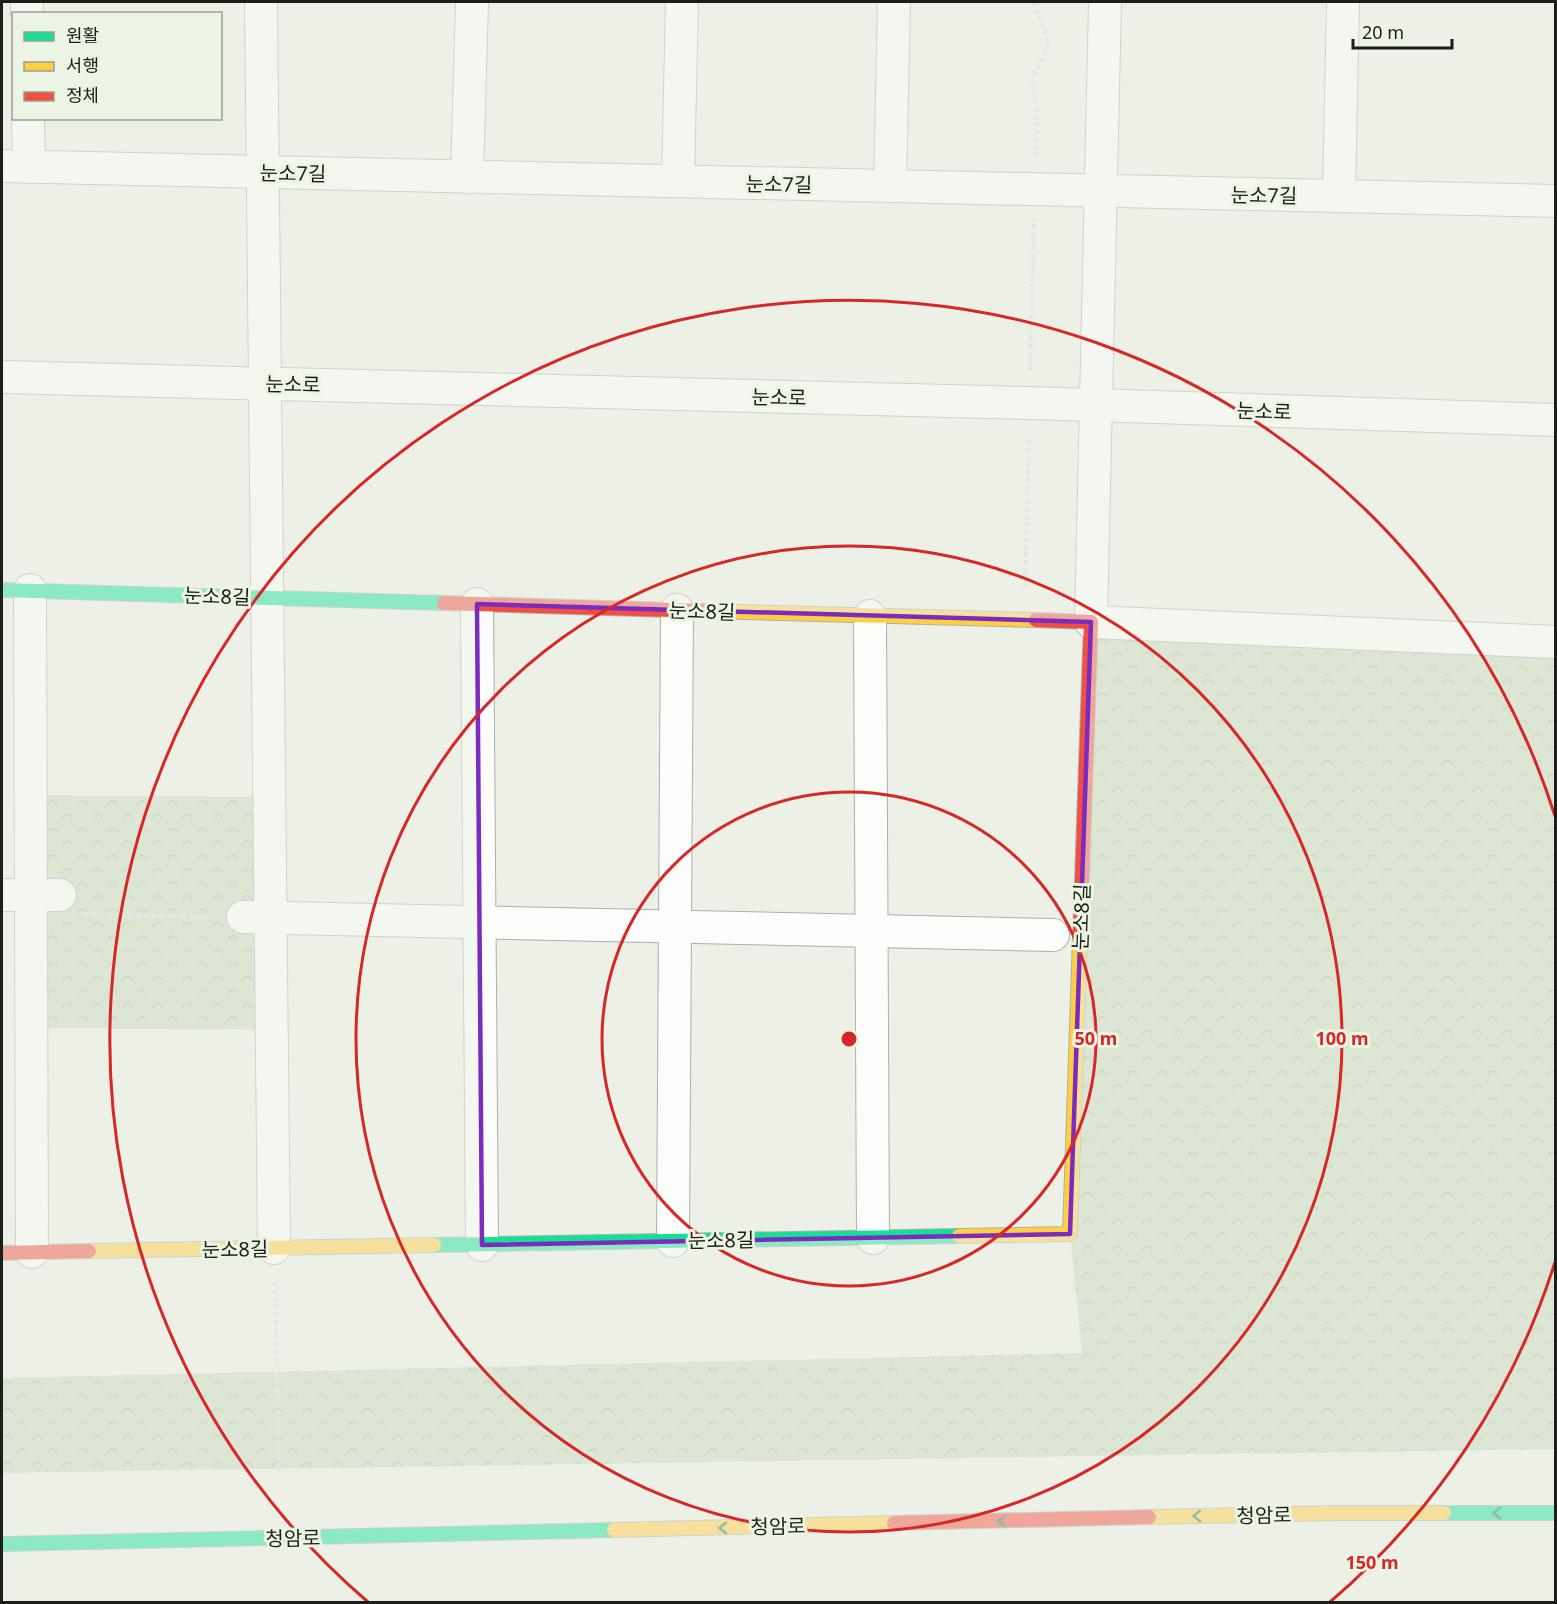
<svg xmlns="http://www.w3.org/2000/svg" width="1557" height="1604" font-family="'Noto Sans','Noto Sans KR',sans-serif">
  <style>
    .park { fill: url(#park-crowns) }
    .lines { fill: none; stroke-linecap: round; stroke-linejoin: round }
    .street-casing { stroke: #adb0a9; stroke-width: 34 }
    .fast-casing { stroke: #adb0a9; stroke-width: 16 }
    .slow-casing { stroke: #adb0a9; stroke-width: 16 }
    .jam-casing { stroke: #adb0a9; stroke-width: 16 }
    .path { stroke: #dcdcda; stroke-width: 4; stroke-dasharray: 4.5 3; stroke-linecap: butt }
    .street { stroke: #fcfdfb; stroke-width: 32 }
    .fast { stroke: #16e098; stroke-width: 14 }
    .slow { stroke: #ffcf43; stroke-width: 14 }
    .jam { stroke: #f24e42; stroke-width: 14 }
    .oneway { stroke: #198058 }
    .marked { fill: none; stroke: #7b2cbf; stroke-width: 4.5; stroke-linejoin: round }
    .ring { fill: none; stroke: #d62828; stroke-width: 3 }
    .labels { text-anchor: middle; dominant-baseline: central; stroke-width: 6; stroke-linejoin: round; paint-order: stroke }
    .street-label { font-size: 20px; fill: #1c1f19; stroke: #ecf4e3 }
    .centre { fill: #d62828; stroke: #ecf4e3; stroke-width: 3 }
    .ring-label { font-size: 18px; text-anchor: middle; font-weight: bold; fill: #d62828; stroke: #ecf4e3; stroke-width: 6; stroke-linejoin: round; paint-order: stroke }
  </style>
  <defs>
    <pattern id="park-crowns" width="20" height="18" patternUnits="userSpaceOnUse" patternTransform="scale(1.5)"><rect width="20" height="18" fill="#cbd9bc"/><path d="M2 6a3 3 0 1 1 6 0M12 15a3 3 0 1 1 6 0" fill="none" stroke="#aebaa1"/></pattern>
  </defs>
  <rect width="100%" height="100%" fill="#ecf0e7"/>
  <!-- park -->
  <g class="park">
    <path d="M 1091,622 L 1555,642 L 1555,1449 L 2,1473 L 2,1378 L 1082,1353 L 1070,1234 Z"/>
    <path d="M 31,795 L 268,797 L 272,1030 L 31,1028 Z"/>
  </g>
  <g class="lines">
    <defs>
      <g id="street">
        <path d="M 27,2 L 27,14"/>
        <path d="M 261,2 L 274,1248"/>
        <path d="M 1105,2 L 1091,622 L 1556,642"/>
        <path d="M 28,118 L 29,167"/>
        <path d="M 2,166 L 1556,201"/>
        <path d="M 467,177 L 472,2"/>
        <path d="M 678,181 L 682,2"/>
        <path d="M 890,186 L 894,2"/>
        <path d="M 1339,196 L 1343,2"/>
        <path d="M 2,377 L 1030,403 L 1556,420"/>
        <path d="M 30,590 L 32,1252"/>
        <path d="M 477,604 L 482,1245"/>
        <path d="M 870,616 L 873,1238"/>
        <path d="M 2,895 L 60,895"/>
        <path d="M 243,917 L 1053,935"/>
        <path d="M 673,1241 L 677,610"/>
      </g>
      <g id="fast">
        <path d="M 2,590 L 444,603"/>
        <path d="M 434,1245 L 959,1236"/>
        <path d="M 1444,1513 L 1556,1513"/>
        <path d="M 2,1544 L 614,1530"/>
      </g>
      <g id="slow">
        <path d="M 705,611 L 1036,620"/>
        <path d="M 959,1236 L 1070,1234 L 1080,937"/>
        <path d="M 89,1251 L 434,1245"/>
        <path d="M 1149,1517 L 1337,1513 L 1444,1513"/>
        <path d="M 614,1530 L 894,1523"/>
      </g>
      <g id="jam">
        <path d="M 444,603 L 705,611"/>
        <path d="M 1036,620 L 1091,622 L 1080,937"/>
        <path d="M 2,1253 L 89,1251"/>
        <path d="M 894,1523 L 1149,1517"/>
      </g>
    </defs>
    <!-- street casing -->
    <use href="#street" class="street-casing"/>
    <!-- fast casing -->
    <use href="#fast" class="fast-casing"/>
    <!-- slow casing -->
    <use href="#slow" class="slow-casing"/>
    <!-- jam casing -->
    <use href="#jam" class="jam-casing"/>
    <!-- path -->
    <g class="path">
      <path d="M 1034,2 L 1049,44 L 1032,79 L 1037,112 L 1036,158"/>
      <path d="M 1030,371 L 1034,220"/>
      <path d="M 1025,587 L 1029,436"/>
      <path d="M 84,914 L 212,917"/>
      <path d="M 275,1282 L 279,1471"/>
    </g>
    <!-- street -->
    <use href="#street" class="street"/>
    <!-- fast -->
    <use href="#fast" class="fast"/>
    <!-- slow -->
    <use href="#slow" class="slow"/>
    <!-- jam -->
    <use href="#jam" class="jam"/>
  </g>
  <!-- one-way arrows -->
  <defs><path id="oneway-chevron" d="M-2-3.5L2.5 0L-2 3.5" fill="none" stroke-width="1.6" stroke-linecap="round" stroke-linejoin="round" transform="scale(1.5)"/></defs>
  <g class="oneway">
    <use href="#oneway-chevron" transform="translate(1497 1513) rotate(180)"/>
    <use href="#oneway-chevron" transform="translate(1197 1516) rotate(179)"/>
    <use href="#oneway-chevron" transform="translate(1002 1521) rotate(179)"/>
    <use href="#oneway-chevron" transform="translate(723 1528) rotate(179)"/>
  </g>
  <!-- marked area -->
  <path d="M0 0H1557V1604H0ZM 477,604 L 1091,622 L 1070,1234 L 482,1245 Z" fill="#ecf0e7" fill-opacity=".55" fill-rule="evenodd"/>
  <path class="marked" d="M 477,604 L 1091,622 L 1070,1234 L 482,1245 Z"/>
  <!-- distance rings -->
  <g class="ring">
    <circle cx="849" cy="1039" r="247"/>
    <circle cx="849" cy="1039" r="493"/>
    <path d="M1555 1262A740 740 0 0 1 1330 1602M368 1602A740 740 0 1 1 1555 816"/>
  </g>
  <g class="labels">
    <!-- street labels -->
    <g class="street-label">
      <text transform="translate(293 173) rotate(1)">눈소7길</text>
      <text transform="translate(779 184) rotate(1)">눈소7길</text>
      <text transform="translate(1264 195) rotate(1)">눈소7길</text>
      <text transform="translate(293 384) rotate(1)">눈소로</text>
      <text transform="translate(779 397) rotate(1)">눈소로</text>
      <text transform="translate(1264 411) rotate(2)">눈소로</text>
      <text transform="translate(217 596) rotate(2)">눈소8길</text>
      <text transform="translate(702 611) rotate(2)">눈소8길</text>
      <text transform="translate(1081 917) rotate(-88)">눈소8길</text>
      <text transform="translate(721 1240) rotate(-1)">눈소8길</text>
      <text transform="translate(235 1249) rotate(-1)">눈소8길</text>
      <text transform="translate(1264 1515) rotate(-1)">청암로</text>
      <text transform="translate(778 1526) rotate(-1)">청암로</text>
      <text transform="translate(293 1538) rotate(-1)">청암로</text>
    </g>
  </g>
  <circle cx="849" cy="1039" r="9" class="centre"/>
  <g class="ring-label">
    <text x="1096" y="1045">50 m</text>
    <text x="1342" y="1045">100 m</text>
    <text x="1372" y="1569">150 m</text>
  </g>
  <!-- border -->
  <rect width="1557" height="1604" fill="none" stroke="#1c1f19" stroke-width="6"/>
  <!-- legend -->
  <rect x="12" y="12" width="210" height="108" fill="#ecf4e3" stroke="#999f92" stroke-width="1.5"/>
  <rect x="24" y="32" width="30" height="9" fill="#16e098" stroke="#999f92" stroke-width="1.5"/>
  <text x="66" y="42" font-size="18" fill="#1c1f19">원활</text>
  <rect x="24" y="62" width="30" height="9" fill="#ffcf43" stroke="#999f92" stroke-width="1.5"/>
  <text x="66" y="72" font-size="18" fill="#1c1f19">서행</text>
  <rect x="24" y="92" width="30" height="9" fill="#f24e42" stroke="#999f92" stroke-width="1.5"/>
  <text x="66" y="102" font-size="18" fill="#1c1f19">정체</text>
  <!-- scale -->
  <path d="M1353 39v9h99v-9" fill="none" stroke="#1c1f19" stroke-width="3"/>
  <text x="1362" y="39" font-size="18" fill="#1c1f19" stroke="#ecf4e3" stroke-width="4.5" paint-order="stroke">20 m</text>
</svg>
